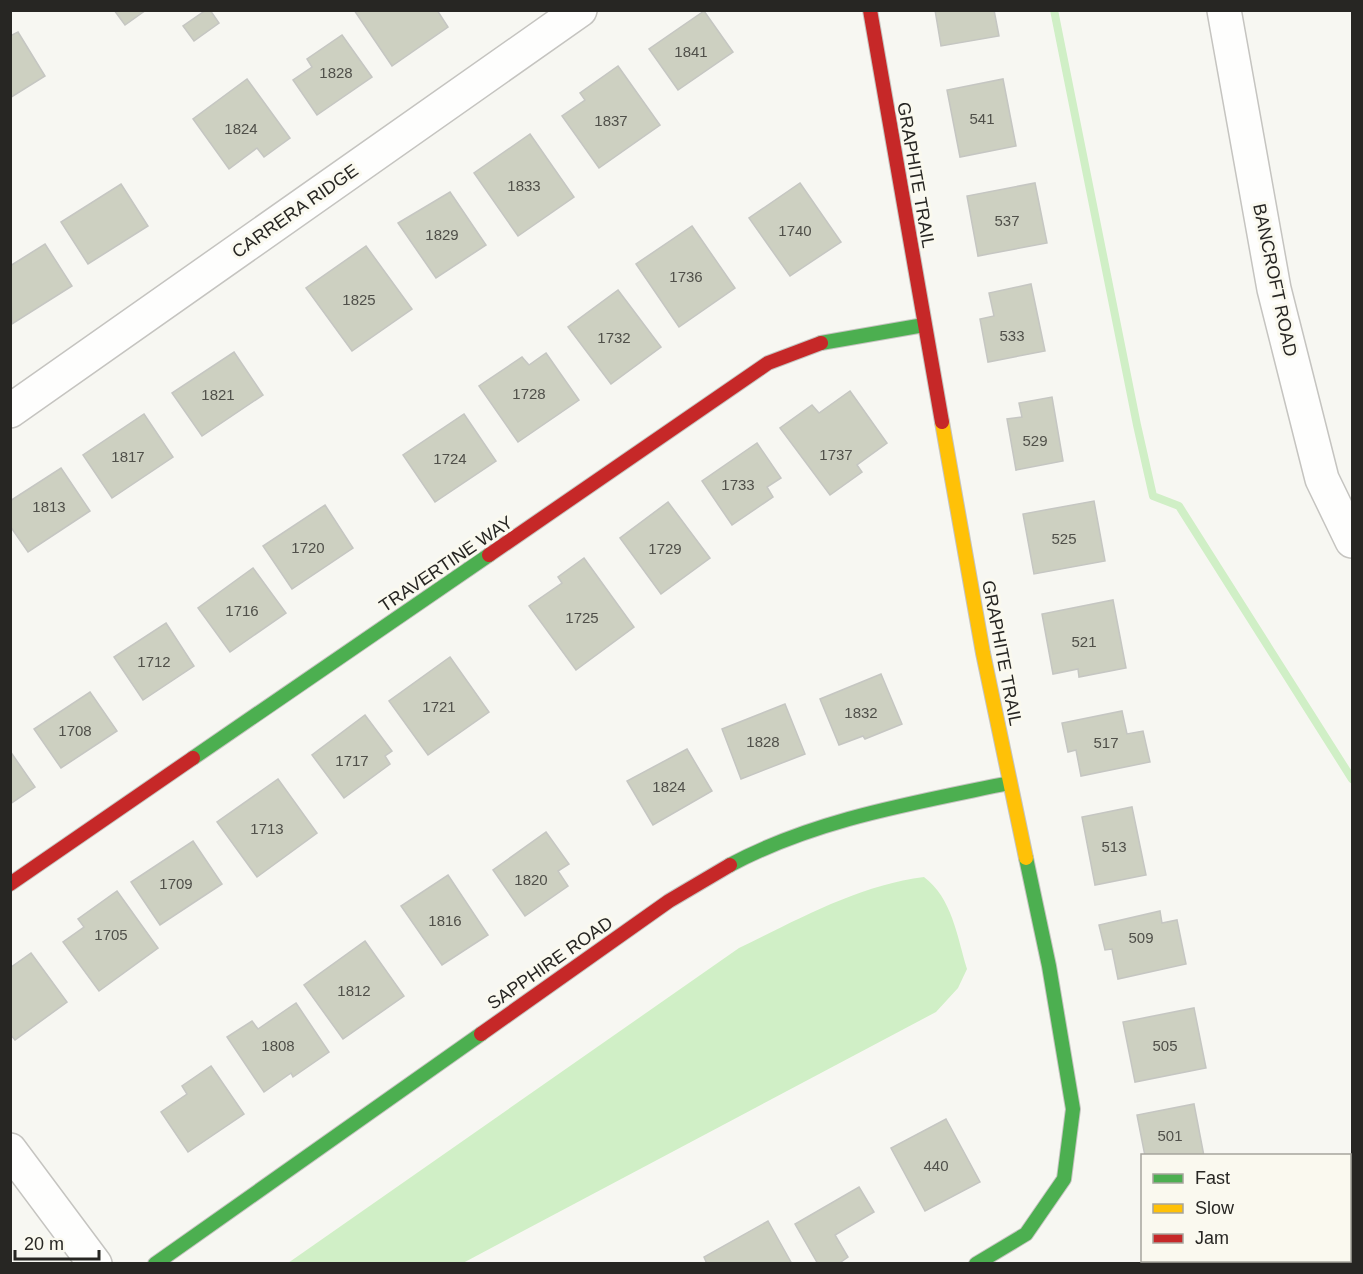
<svg xmlns="http://www.w3.org/2000/svg" width="1363" height="1274" font-family="Helvetica,sans-serif">
  <style>
    .water { fill: #d0efc6 }
    .lines { fill: none; stroke-linecap: round; stroke-linejoin: round }
    .stream { stroke: #d0efc6; stroke-width: 8 }
    .building { fill: #cdd0c1; stroke: #c5c6c2; stroke-width: 1.5 }
    .street-casing { stroke: #c5c4c0; stroke-width: 36 }
    .fast-casing { stroke: #c5c4c0; stroke-width: 16 }
    .slow-casing { stroke: #c5c4c0; stroke-width: 16 }
    .jam-casing { stroke: #c5c4c0; stroke-width: 16 }
    .street { stroke: #fefefd; stroke-width: 33 }
    .fast { stroke: #4caf50; stroke-width: 14 }
    .slow { stroke: #ffc107; stroke-width: 14 }
    .jam { stroke: #c62828; stroke-width: 14 }
    .labels { text-anchor: middle; dominant-baseline: central; stroke-width: 6; stroke-linejoin: round; paint-order: stroke }
    .number-label { font-size: 15px; fill: #50504a }
    .street-label { font-size: 18px; fill: #272623; stroke: #faf9ef }
  </style>
  <rect width="100%" height="100%" fill="#f7f7f2"/>
  <!-- water -->
  <path class="water" d="M 924,877 C 952,898 957,936 967,969 L 958,988 L 936,1012 L 463,1263 L 288,1263 L 739,948 C 797,920 859,885 924,877 Z"/>
  <g class="lines">
    <!-- stream -->
    <path class="stream" d="M 1054,10 L 1137,425 L 1153,496 L 1179,506 L 1352,779"/>
  </g>
  <!-- building -->
  <g class="building">
    <path d="M 114,10 L 146,10 L 125,25 Z"/>
    <path d="M 206,10 L 210,10 L 219,23 L 194,41 L 183,26 Z"/>
    <path d="M 354,10 L 437,10 L 448,27 L 392,66 Z"/>
    <path d="M 935,10 L 994,10 L 999,36 L 941,46 Z"/>
    <path d="M 704,11 L 733,52 L 678,90 L 649,49 Z"/>
    <path d="M 18,32 L 45,76 L 10,98 L 10,36 Z"/>
    <path d="M 342,35 L 372,77 L 317,115 L 293,80 L 312,67 L 307,59 Z"/>
    <path d="M 618,66 L 660,125 L 599,168 L 562,116 L 585,100 L 580,93 Z"/>
    <path d="M 247,79 L 290,138 L 264,157 L 257,148 L 229,169 L 193,119 Z"/>
    <path d="M 1003,79 L 1016,146 L 960,157 L 947,90 Z"/>
    <path d="M 530,134 L 574,197 L 518,236 L 474,173 Z"/>
    <path d="M 800,183 L 841,242 L 790,276 L 749,218 Z"/>
    <path d="M 1035,183 L 1047,243 L 978,256 L 967,196 Z"/>
    <path d="M 121,184 L 148,226 L 88,264 L 61,222 Z"/>
    <path d="M 450,192 L 486,245 L 436,278 L 398,223 Z"/>
    <path d="M 692,226 L 735,288 L 679,327 L 636,264 Z"/>
    <path d="M 45,244 L 72,286 L 12,324 L 10,266 Z"/>
    <path d="M 366,246 L 412,309 L 352,351 L 306,288 Z"/>
    <path d="M 1031,284 L 1045,351 L 988,362 L 980,319 L 994,316 L 989,293 Z"/>
    <path d="M 618,290 L 661,347 L 611,384 L 568,327 Z"/>
    <path d="M 234,352 L 263,395 L 202,436 L 172,393 Z"/>
    <path d="M 546,353 L 579,400 L 518,442 L 479,386 L 522,357 L 529,365 Z"/>
    <path d="M 850,391 L 887,443 L 857,465 L 862,472 L 830,495 L 780,428 L 812,405 L 819,413 Z"/>
    <path d="M 1052,397 L 1063,461 L 1016,470 L 1007,419 L 1022,417 L 1019,403 Z"/>
    <path d="M 144,414 L 173,457 L 112,498 L 83,455 Z"/>
    <path d="M 464,414 L 496,461 L 435,502 L 403,455 Z"/>
    <path d="M 757,443 L 781,478 L 767,487 L 773,497 L 732,525 L 702,481 Z"/>
    <path d="M 61,468 L 90,511 L 28,552 L 10,526 L 10,501 Z"/>
    <path d="M 1094,501 L 1105,561 L 1034,574 L 1023,514 Z"/>
    <path d="M 668,502 L 710,558 L 661,594 L 620,538 Z"/>
    <path d="M 325,505 L 353,548 L 292,589 L 263,546 Z"/>
    <path d="M 584,558 L 634,627 L 576,670 L 529,606 L 562,583 L 558,577 Z"/>
    <path d="M 253,568 L 286,613 L 230,652 L 198,608 Z"/>
    <path d="M 1113,600 L 1126,668 L 1079,677 L 1078,669 L 1053,674 L 1042,614 Z"/>
    <path d="M 166,623 L 194,666 L 143,700 L 114,657 Z"/>
    <path d="M 450,657 L 489,712 L 428,755 L 389,701 Z"/>
    <path d="M 881,674 L 902,724 L 865,739 L 863,736 L 839,745 L 820,699 Z"/>
    <path d="M 90,692 L 117,731 L 61,768 L 34,729 Z"/>
    <path d="M 785,704 L 805,754 L 741,779 L 722,729 Z"/>
    <path d="M 1122,711 L 1127,734 L 1143,731 L 1150,762 L 1081,776 L 1076,750 L 1068,752 L 1062,723 Z"/>
    <path d="M 365,715 L 392,751 L 385,756 L 390,764 L 344,798 L 312,755 Z"/>
    <path d="M 687,749 L 712,791 L 653,825 L 627,781 Z"/>
    <path d="M 10,751 L 35,787 L 10,804 Z"/>
    <path d="M 278,779 L 317,833 L 257,877 L 217,822 Z"/>
    <path d="M 1132,807 L 1146,875 L 1095,885 L 1082,817 Z"/>
    <path d="M 546,832 L 569,864 L 558,871 L 568,886 L 525,916 L 493,870 Z"/>
    <path d="M 193,841 L 222,884 L 160,925 L 131,882 Z"/>
    <path d="M 448,875 L 488,935 L 442,965 L 401,906 Z"/>
    <path d="M 117,891 L 158,948 L 99,991 L 63,942 L 84,927 L 78,919 Z"/>
    <path d="M 1160,911 L 1162,923 L 1177,920 L 1186,964 L 1118,979 L 1112,949 L 1105,950 L 1099,925 Z"/>
    <path d="M 365,941 L 404,996 L 343,1039 L 304,985 Z"/>
    <path d="M 31,953 L 67,1002 L 15,1040 L 10,1034 L 10,968 Z"/>
    <path d="M 296,1003 L 329,1052 L 293,1077 L 291,1073 L 264,1092 L 227,1037 L 252,1021 L 258,1029 Z"/>
    <path d="M 1194,1008 L 1206,1068 L 1135,1082 L 1123,1022 Z"/>
    <path d="M 211,1066 L 244,1114 L 188,1152 L 161,1112 L 187,1094 L 182,1086 Z"/>
    <path d="M 1194,1104 L 1204,1156 L 1145,1156 L 1137,1115 Z"/>
    <path d="M 946,1119 L 980,1182 L 925,1211 L 891,1148 Z"/>
    <path d="M 859,1187 L 874,1212 L 835,1235 L 848,1257 L 838,1264 L 818,1264 L 795,1224 Z"/>
    <path d="M 768,1221 L 792,1264 L 707,1264 L 704,1257 Z"/>
  </g>
  <g class="lines">
    <defs>
      <g id="street">
        <path d="M 1224,10 L 1274,289 L 1322,479 L 1352,541"/>
        <path d="M 10,411 L 580,10"/>
        <path d="M 10,1150 L 95,1264"/>
      </g>
      <g id="fast">
        <path d="M 821,343 L 924,325"/>
        <path d="M 193,758 L 489,555"/>
        <path d="M 730,865 C 816,819 914,803 1009,783"/>
        <path d="M 155,1264 L 481,1034"/>
        <path d="M 976,1264 L 1026,1234 L 1064,1179 L 1073,1109 L 1049,966 L 1026,858"/>
      </g>
      <path id="slow" d="M 942,422 L 983,653 L 1026,858"/>
      <g id="jam">
        <path d="M 870,10 L 942,422"/>
        <path d="M 489,555 L 768,363 L 821,343"/>
        <path d="M 10,884 L 193,758"/>
        <path d="M 481,1034 L 669,901 L 730,865"/>
      </g>
    </defs>
    <!-- street casing -->
    <use href="#street" class="street-casing"/>
    <!-- fast casing -->
    <use href="#fast" class="fast-casing"/>
    <!-- slow casing -->
    <use href="#slow" class="slow-casing"/>
    <!-- jam casing -->
    <use href="#jam" class="jam-casing"/>
    <!-- street -->
    <use href="#street" class="street"/>
    <!-- fast -->
    <use href="#fast" class="fast"/>
    <!-- slow -->
    <use href="#slow" class="slow"/>
    <!-- jam -->
    <use href="#jam" class="jam"/>
  </g>
  <g class="labels">
    <!-- number labels -->
    <g class="number-label">
      <text x="691" y="51">1841</text>
      <text x="336" y="72">1828</text>
      <text x="982" y="118">541</text>
      <text x="611" y="120">1837</text>
      <text x="241" y="128">1824</text>
      <text x="524" y="185">1833</text>
      <text x="1007" y="220">537</text>
      <text x="795" y="230">1740</text>
      <text x="442" y="234">1829</text>
      <text x="686" y="276">1736</text>
      <text x="359" y="299">1825</text>
      <text x="1012" y="335">533</text>
      <text x="614" y="337">1732</text>
      <text x="529" y="393">1728</text>
      <text x="218" y="394">1821</text>
      <text x="1035" y="440">529</text>
      <text x="836" y="454">1737</text>
      <text x="128" y="456">1817</text>
      <text x="450" y="458">1724</text>
      <text x="738" y="484">1733</text>
      <text x="49" y="506">1813</text>
      <text x="1064" y="538">525</text>
      <text x="308" y="547">1720</text>
      <text x="665" y="548">1729</text>
      <text x="242" y="610">1716</text>
      <text x="582" y="617">1725</text>
      <text x="1084" y="641">521</text>
      <text x="154" y="661">1712</text>
      <text x="439" y="706">1721</text>
      <text x="861" y="712">1832</text>
      <text x="75" y="730">1708</text>
      <text x="763" y="741">1828</text>
      <text x="1106" y="742">517</text>
      <text x="352" y="760">1717</text>
      <text x="669" y="786">1824</text>
      <text x="267" y="828">1713</text>
      <text x="1114" y="846">513</text>
      <text x="531" y="879">1820</text>
      <text x="176" y="883">1709</text>
      <text x="445" y="920">1816</text>
      <text x="111" y="934">1705</text>
      <text x="1141" y="937">509</text>
      <text x="354" y="990">1812</text>
      <text x="278" y="1045">1808</text>
      <text x="1165" y="1045">505</text>
      <text x="1170" y="1135">501</text>
      <text x="936" y="1165">440</text>
    </g>
    <!-- street labels -->
    <g class="street-label">
      <text transform="translate(916 175) rotate(80)">GRAPHITE TRAIL</text>
      <text transform="translate(295 211) rotate(-35)">CARRERA RIDGE</text>
      <text transform="translate(1275 280) rotate(78)">BANCROFT ROAD</text>
      <text transform="translate(446 564) rotate(-34)">TRAVERTINE WAY</text>
      <text transform="translate(1002 653) rotate(79)">GRAPHITE TRAIL</text>
      <text transform="translate(550 963) rotate(-35)">SAPPHIRE ROAD</text>
    </g>
  </g>
  <!-- border -->
  <rect width="1363" height="1274" fill="none" stroke="#272623" stroke-width="24"/>
  <!-- legend -->
  <rect x="1141" y="1154" width="210" height="108" fill="#faf9ef" stroke="#a6a59d" stroke-width="1.5"/>
  <rect x="1153" y="1174" width="30" height="9" fill="#4caf50" stroke="#a6a59d" stroke-width="1.5"/>
  <text x="1195" y="1184" font-size="18" fill="#272623">Fast</text>
  <rect x="1153" y="1204" width="30" height="9" fill="#ffc107" stroke="#a6a59d" stroke-width="1.5"/>
  <text x="1195" y="1214" font-size="18" fill="#272623">Slow</text>
  <rect x="1153" y="1234" width="30" height="9" fill="#c62828" stroke="#a6a59d" stroke-width="1.5"/>
  <text x="1195" y="1244" font-size="18" fill="#272623">Jam</text>
  <!-- scale -->
  <path d="M15 1250v9h84v-9" fill="none" stroke="#272623" stroke-width="3"/>
  <text x="24" y="1250" font-size="18" fill="#272623" stroke="#faf9ef" stroke-width="4.5" paint-order="stroke">20 m</text>
</svg>
